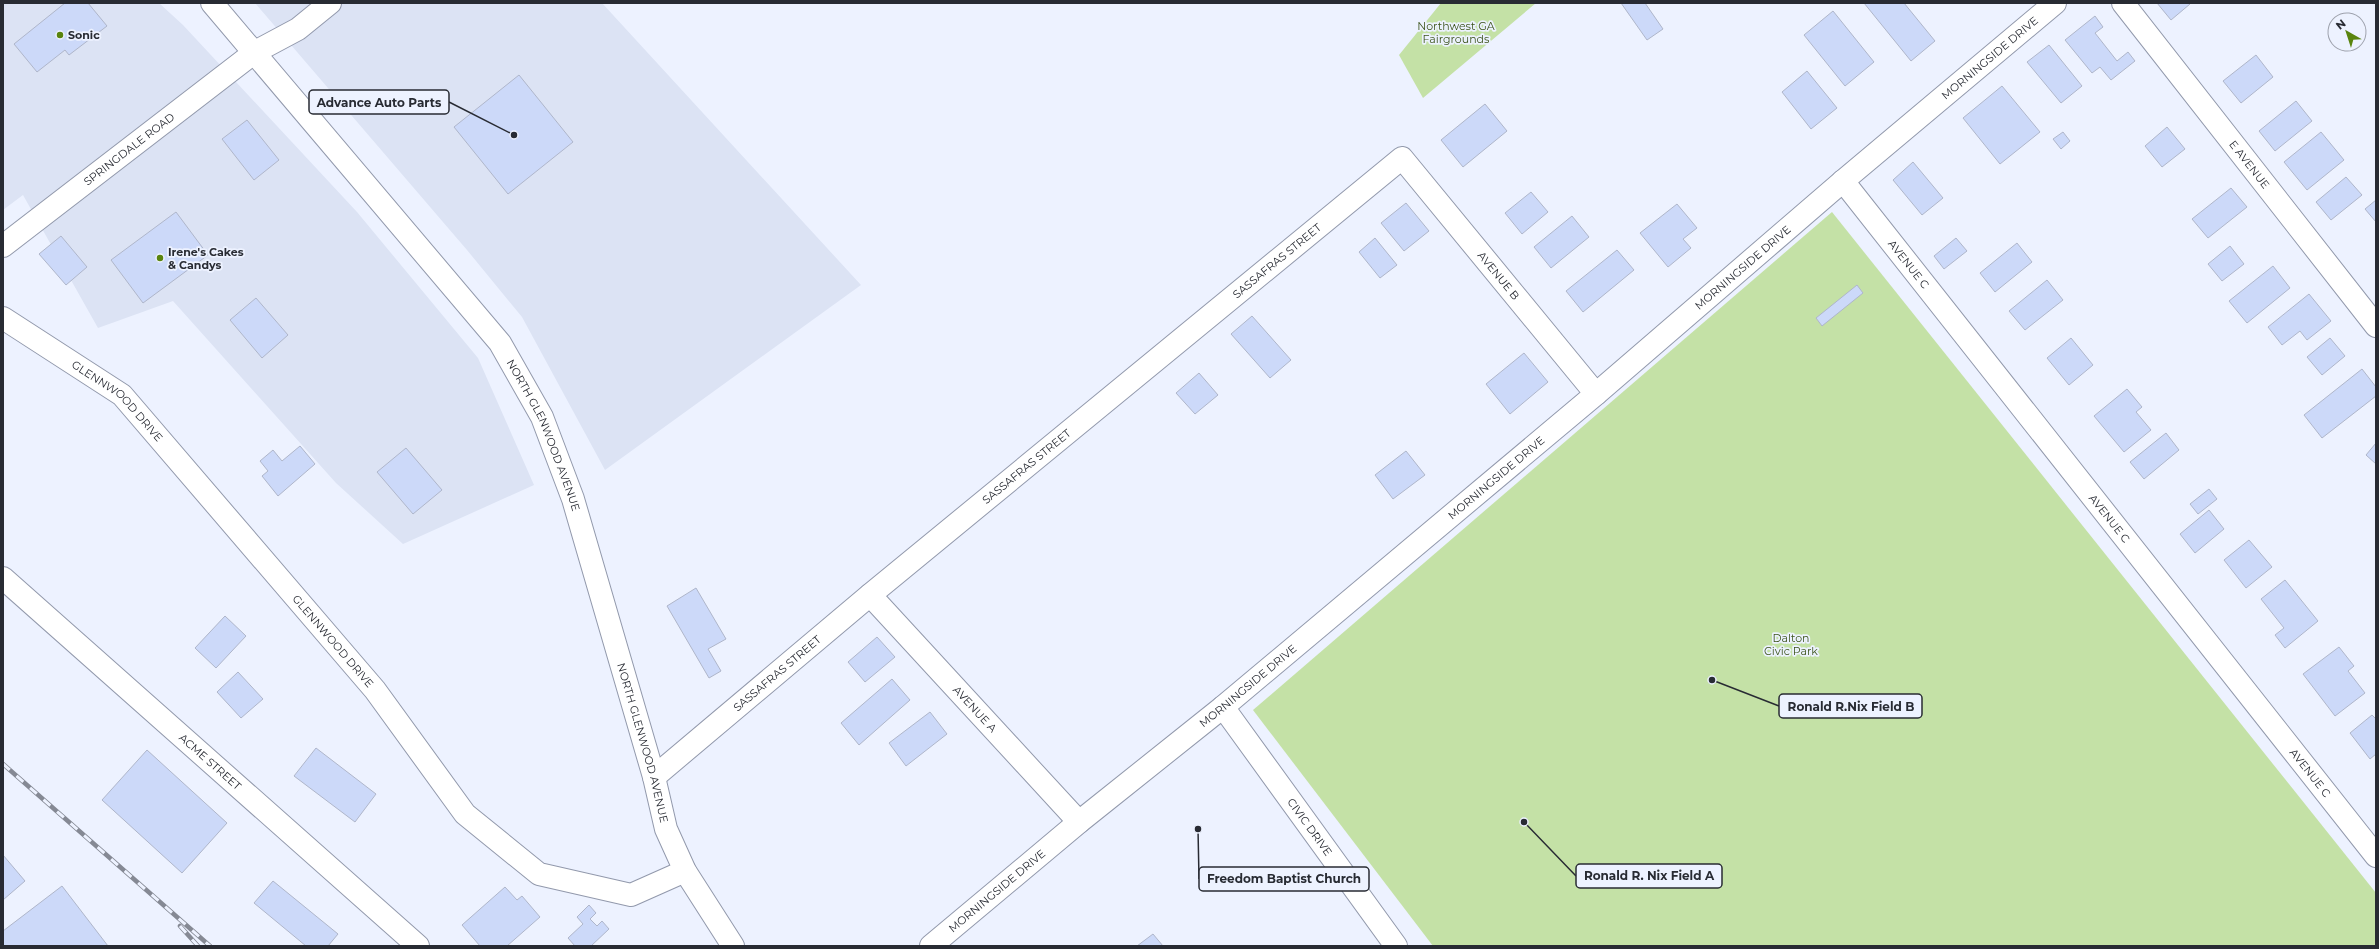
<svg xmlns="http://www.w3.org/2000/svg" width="2379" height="949" font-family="Montserrat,sans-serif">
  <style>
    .built { fill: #dce3f4 }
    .green { fill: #c4e1a6 }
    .building { fill: #ccd9f9; stroke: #afb6ca }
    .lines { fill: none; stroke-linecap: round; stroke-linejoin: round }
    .minor-casing { stroke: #9299ac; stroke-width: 24 }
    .major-casing { stroke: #9299ac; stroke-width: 24 }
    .minor { stroke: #fff; stroke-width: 22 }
    .major { stroke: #fff; stroke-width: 22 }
    .rail-casing { stroke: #858994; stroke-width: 4.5 }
    .rail { stroke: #edf2ff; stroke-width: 3; stroke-dasharray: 9; stroke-linecap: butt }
    .poi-dot { fill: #59840e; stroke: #edf2ff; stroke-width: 1.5 }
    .labels { text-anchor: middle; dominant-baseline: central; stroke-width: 3.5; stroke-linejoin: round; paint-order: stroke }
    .park-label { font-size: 11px; fill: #3b531a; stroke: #edf2ff }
    .poi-label { font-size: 11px; font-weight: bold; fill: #282b33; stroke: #edf2ff; text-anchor: start }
    .street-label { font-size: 11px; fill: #282b33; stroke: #edf2ff }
    .leader { fill: none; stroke: #282b33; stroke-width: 1.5 }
    .callout-dot { fill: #282b33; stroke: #edf2ff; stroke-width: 1.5 }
    .callout { fill: #edf2ff; stroke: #282b33; stroke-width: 1.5 }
    .callout-label { font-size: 12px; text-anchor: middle; font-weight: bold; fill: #282b33 }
  </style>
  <rect width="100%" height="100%" fill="#edf2ff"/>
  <!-- built -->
  <g class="built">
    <path d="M 3,3 L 159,3 L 183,25 L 357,212 L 478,358 L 534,485 L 403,544 L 336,483 L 173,301 L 98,328 L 23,195 L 3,210 Z"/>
    <path d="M 255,3 L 602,3 L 861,285 L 605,470 L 522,317 L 467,250 Z"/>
  </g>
  <!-- green -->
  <g class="green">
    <path d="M 1441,3 L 1536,3 L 1423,98 L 1399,55 Z"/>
    <path d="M 1832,212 L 2376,893 L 2376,946 L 1433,946 L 1253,710 Z"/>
  </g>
  <!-- building -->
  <g class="building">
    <path d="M 65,3 L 88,3 L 107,26 L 69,55 L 65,50 L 37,72 L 14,44 Z"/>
    <path d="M 1621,3 L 1645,3 L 1663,29 L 1647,40 Z"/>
    <path d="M 1864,3 L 1904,3 L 1935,41 L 1911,61 Z"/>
    <path d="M 2157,3 L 2189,3 L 2190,4 L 2171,20 Z"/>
    <path d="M 1833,11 L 1874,62 L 1845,86 L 1804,35 Z"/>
    <path d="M 2095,16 L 2103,27 L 2095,33 L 2117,61 L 2128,52 L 2135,61 L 2111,80 L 2100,67 L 2092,73 L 2065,40 Z"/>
    <path d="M 2049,45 L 2082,86 L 2061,103 L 2027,62 Z"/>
    <path d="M 2256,55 L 2273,77 L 2241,103 L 2223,81 Z"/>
    <path d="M 1807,71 L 1837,108 L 1811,129 L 1782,92 Z"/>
    <path d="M 519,75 L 573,142 L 508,194 L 454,127 Z"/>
    <path d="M 2002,86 L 2040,132 L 2000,164 L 1963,118 Z"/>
    <path d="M 2296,101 L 2312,121 L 2275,151 L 2259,131 Z"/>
    <path d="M 1485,104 L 1507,131 L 1463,167 L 1441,140 Z"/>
    <path d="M 247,120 L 279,160 L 254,180 L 222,139 Z"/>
    <path d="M 2167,127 L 2185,149 L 2162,167 L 2145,146 Z"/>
    <path d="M 2063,132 L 2070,141 L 2061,149 L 2053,139 Z"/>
    <path d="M 2321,132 L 2344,160 L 2307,190 L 2284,162 Z"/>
    <path d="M 1913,162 L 1943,198 L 1922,215 L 1893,180 Z"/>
    <path d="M 2346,177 L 2362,195 L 2331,220 L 2316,202 Z"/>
    <path d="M 2231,188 L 2247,207 L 2208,238 L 2192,219 Z"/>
    <path d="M 1531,192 L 1548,212 L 1522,234 L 1505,213 Z"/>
    <path d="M 2376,200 L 2376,222 L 2365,209 Z"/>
    <path d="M 1406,203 L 1429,231 L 1404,251 L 1381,223 Z"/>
    <path d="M 1677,204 L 1697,228 L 1683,239 L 1691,248 L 1668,267 L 1640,233 Z"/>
    <path d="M 176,212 L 208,255 L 143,303 L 111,260 Z"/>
    <path d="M 1572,216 L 1589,237 L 1551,268 L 1534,247 Z"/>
    <path d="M 61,236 L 87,267 L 66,285 L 39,254 Z"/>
    <path d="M 1375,238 L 1397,265 L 1380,278 L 1359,252 Z"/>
    <path d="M 1956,238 L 1967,251 L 1944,269 L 1934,256 Z"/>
    <path d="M 2017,243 L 2032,262 L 1995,292 L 1980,273 Z"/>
    <path d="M 2230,246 L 2244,264 L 2222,281 L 2208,264 Z"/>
    <path d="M 1617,250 L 1634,270 L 1583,312 L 1566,291 Z"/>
    <path d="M 2273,266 L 2290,288 L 2247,323 L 2229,301 Z"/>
    <path d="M 2047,280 L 2063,300 L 2025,330 L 2009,311 Z"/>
    <path d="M 1857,285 L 1863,293 L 1822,326 L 1816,318 Z"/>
    <path d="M 2309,294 L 2331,321 L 2307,340 L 2300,331 L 2282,345 L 2268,327 Z"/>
    <path d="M 256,298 L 288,335 L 262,358 L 230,320 Z"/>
    <path d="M 1252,316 L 1291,360 L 1270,378 L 1231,334 Z"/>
    <path d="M 2071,338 L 2093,365 L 2069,385 L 2047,358 Z"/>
    <path d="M 2330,338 L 2345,356 L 2322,375 L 2307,357 Z"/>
    <path d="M 1524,353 L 1548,382 L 1510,414 L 1486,384 Z"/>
    <path d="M 2362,369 L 2376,387 L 2376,396 L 2322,438 L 2304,415 Z"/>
    <path d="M 1199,373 L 1218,395 L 1195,414 L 1176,393 Z"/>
    <path d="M 2127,389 L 2142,407 L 2136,412 L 2151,430 L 2124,452 L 2094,416 Z"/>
    <path d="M 2166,433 L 2179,450 L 2144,479 L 2130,462 Z"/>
    <path d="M 2376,443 L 2376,464 L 2366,455 Z"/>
    <path d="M 300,446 L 315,464 L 278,496 L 262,476 L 268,471 L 260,461 L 273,450 L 282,461 Z"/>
    <path d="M 406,448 L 442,490 L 413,514 L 377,472 Z"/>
    <path d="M 1406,451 L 1425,475 L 1393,499 L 1375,475 Z"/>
    <path d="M 2209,489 L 2217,499 L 2198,514 L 2190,504 Z"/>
    <path d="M 2209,510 L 2224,529 L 2195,553 L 2180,534 Z"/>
    <path d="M 2249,540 L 2272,567 L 2246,588 L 2224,560 Z"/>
    <path d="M 2285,580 L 2318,621 L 2285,648 L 2275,635 L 2284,628 L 2261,599 Z"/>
    <path d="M 696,588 L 726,639 L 708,649 L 721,671 L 709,678 L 667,606 Z"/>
    <path d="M 225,616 L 246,636 L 216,668 L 195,648 Z"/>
    <path d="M 877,637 L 895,657 L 865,682 L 848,662 Z"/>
    <path d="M 2339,647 L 2354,666 L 2348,671 L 2365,693 L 2335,716 L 2303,674 Z"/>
    <path d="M 238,672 L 263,699 L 241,718 L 217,692 Z"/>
    <path d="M 892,679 L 910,700 L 859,745 L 841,723 Z"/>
    <path d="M 930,712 L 947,734 L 906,766 L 889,743 Z"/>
    <path d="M 2372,715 L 2376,719 L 2376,754 L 2370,759 L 2350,733 Z"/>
    <path d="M 316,748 L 376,794 L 355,822 L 294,776 Z"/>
    <path d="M 147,750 L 227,823 L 182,873 L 102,800 Z"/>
    <path d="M 3,855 L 25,881 L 3,900 Z"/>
    <path d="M 273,881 L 338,934 L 328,946 L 306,946 L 254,903 Z"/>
    <path d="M 62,886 L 108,946 L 3,946 L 3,931 Z"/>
    <path d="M 505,887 L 517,900 L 522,896 L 540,917 L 507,946 L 480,946 L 462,925 Z"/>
    <path d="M 589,905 L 596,913 L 590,919 L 597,926 L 602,921 L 609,929 L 591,946 L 575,946 L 568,938 L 583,924 L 577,917 Z"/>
    <path d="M 1153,934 L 1163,946 L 1137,946 Z"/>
  </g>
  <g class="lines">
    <defs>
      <g id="minor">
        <path id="s1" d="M 2123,3 L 2376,326"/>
        <path id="s2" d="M 1843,181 L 2376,856"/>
        <path id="s3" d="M 3,246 L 255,52 L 298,29 L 330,3"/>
        <path id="s4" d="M 3,318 L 122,395 L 375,690 L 465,814 L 539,874 L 631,895 L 685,871"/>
        <path id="s5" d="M 3,578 L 418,946"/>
        <path id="s6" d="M 870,595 L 1079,822"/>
        <path id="s7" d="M 1223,707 L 1396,946"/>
        <path id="s8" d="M 654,777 L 870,595 L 1402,158 L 1596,394"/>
        <path id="s9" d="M 931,946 L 1079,822 L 1223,707 L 1596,394 L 1843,181 L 2055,3"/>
      </g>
      <g id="major">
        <path id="s10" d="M 212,3 L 500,343 L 542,417 L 573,499 L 654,777 L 666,829 L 685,871 L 733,946"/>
      </g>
    </defs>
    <!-- minor casing -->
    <use href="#minor" class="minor-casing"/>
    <!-- major casing -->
    <use href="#major" class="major-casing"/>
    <!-- minor -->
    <use href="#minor" class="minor"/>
    <!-- major -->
    <use href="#major" class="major"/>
    <defs>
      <g id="rail">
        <path d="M 3,764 L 210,946"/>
        <path d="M 180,926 L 198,946"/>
      </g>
    </defs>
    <!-- rail casing -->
    <use href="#rail" class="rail-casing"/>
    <!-- rail -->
    <use href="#rail" class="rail"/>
  </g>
  <!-- markers -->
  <g class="poi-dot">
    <circle cx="60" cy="35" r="4"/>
    <circle cx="160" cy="258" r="4"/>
  </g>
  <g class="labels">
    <!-- park labels -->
    <g class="park-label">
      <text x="1456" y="26">Northwest GA<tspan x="1456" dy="13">Fairgrounds</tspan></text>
      <text x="1791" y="638">Dalton<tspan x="1791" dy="13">Civic Park</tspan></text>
    </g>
    <!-- poi labels -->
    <g class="poi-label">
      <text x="68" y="35">Sonic</text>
      <text x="168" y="252">Irene's Cakes<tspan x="168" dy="13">&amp; Candys</tspan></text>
    </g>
    <!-- street labels -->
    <g class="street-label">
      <text stroke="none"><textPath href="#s9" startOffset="1382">MORNINGSIDE DRIVE</textPath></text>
      <text stroke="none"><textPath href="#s3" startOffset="159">SPRINGDALE ROAD</textPath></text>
      <text stroke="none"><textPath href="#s1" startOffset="205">E AVENUE</textPath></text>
      <text stroke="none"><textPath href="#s8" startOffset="809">SASSAFRAS STREET</textPath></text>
      <text stroke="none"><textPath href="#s2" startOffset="106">AVENUE C</textPath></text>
      <text stroke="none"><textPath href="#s9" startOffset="1058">MORNINGSIDE DRIVE</textPath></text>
      <text stroke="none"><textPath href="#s8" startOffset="1123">AVENUE B</textPath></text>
      <text stroke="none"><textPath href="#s4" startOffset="142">GLENNWOOD DRIVE</textPath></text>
      <text stroke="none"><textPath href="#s10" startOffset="548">NORTH GLENWOOD AVENUE</textPath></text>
      <text stroke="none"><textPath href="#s8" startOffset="485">SASSAFRAS STREET</textPath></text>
      <text stroke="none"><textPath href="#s9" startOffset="734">MORNINGSIDE DRIVE</textPath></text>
      <text stroke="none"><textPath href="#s2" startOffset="430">AVENUE C</textPath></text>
      <text stroke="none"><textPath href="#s4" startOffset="466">GLENNWOOD DRIVE</textPath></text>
      <text stroke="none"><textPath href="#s8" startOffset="161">SASSAFRAS STREET</textPath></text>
      <text stroke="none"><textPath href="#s9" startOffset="410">MORNINGSIDE DRIVE</textPath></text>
      <text stroke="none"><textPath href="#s6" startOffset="155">AVENUE A</textPath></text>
      <text stroke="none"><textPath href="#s10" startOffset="872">NORTH GLENWOOD AVENUE</textPath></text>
      <text stroke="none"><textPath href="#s5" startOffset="277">ACME STREET</textPath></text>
      <text stroke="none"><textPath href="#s2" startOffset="754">AVENUE C</textPath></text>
      <text stroke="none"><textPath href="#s7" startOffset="148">CIVIC DRIVE</textPath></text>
      <text stroke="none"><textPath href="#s9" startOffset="86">MORNINGSIDE DRIVE</textPath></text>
    </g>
  </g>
  <!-- callouts -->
  <path class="leader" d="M514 135L449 102M1712 680L1779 706M1524 822L1576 876M1198 829L1199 879"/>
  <g class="callout-dot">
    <circle cx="514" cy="135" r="4"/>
    <circle cx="1712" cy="680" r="4"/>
    <circle cx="1524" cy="822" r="4"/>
    <circle cx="1198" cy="829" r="4"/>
  </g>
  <g class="callout">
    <rect x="309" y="90" width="140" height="24" rx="4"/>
    <rect x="1779" y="694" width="143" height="24" rx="4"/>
    <rect x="1576" y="864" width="146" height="24" rx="4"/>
    <rect x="1199" y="867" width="170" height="24" rx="4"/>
  </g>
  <g class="callout-label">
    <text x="379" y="107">Advance Auto Parts</text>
    <text x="1851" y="711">Ronald R.Nix Field B</text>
    <text x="1649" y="880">Ronald R. Nix Field A</text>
    <text x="1284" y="883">Freedom Baptist Church</text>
  </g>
  <!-- border -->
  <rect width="2379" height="949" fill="none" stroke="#282b33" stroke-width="8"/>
  <!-- north arrow -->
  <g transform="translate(2347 32) rotate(321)"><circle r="19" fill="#edf2ff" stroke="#9ea2ad"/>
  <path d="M0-3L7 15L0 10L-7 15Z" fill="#59840e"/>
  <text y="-6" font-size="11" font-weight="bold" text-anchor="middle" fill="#282b33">N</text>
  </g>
</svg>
